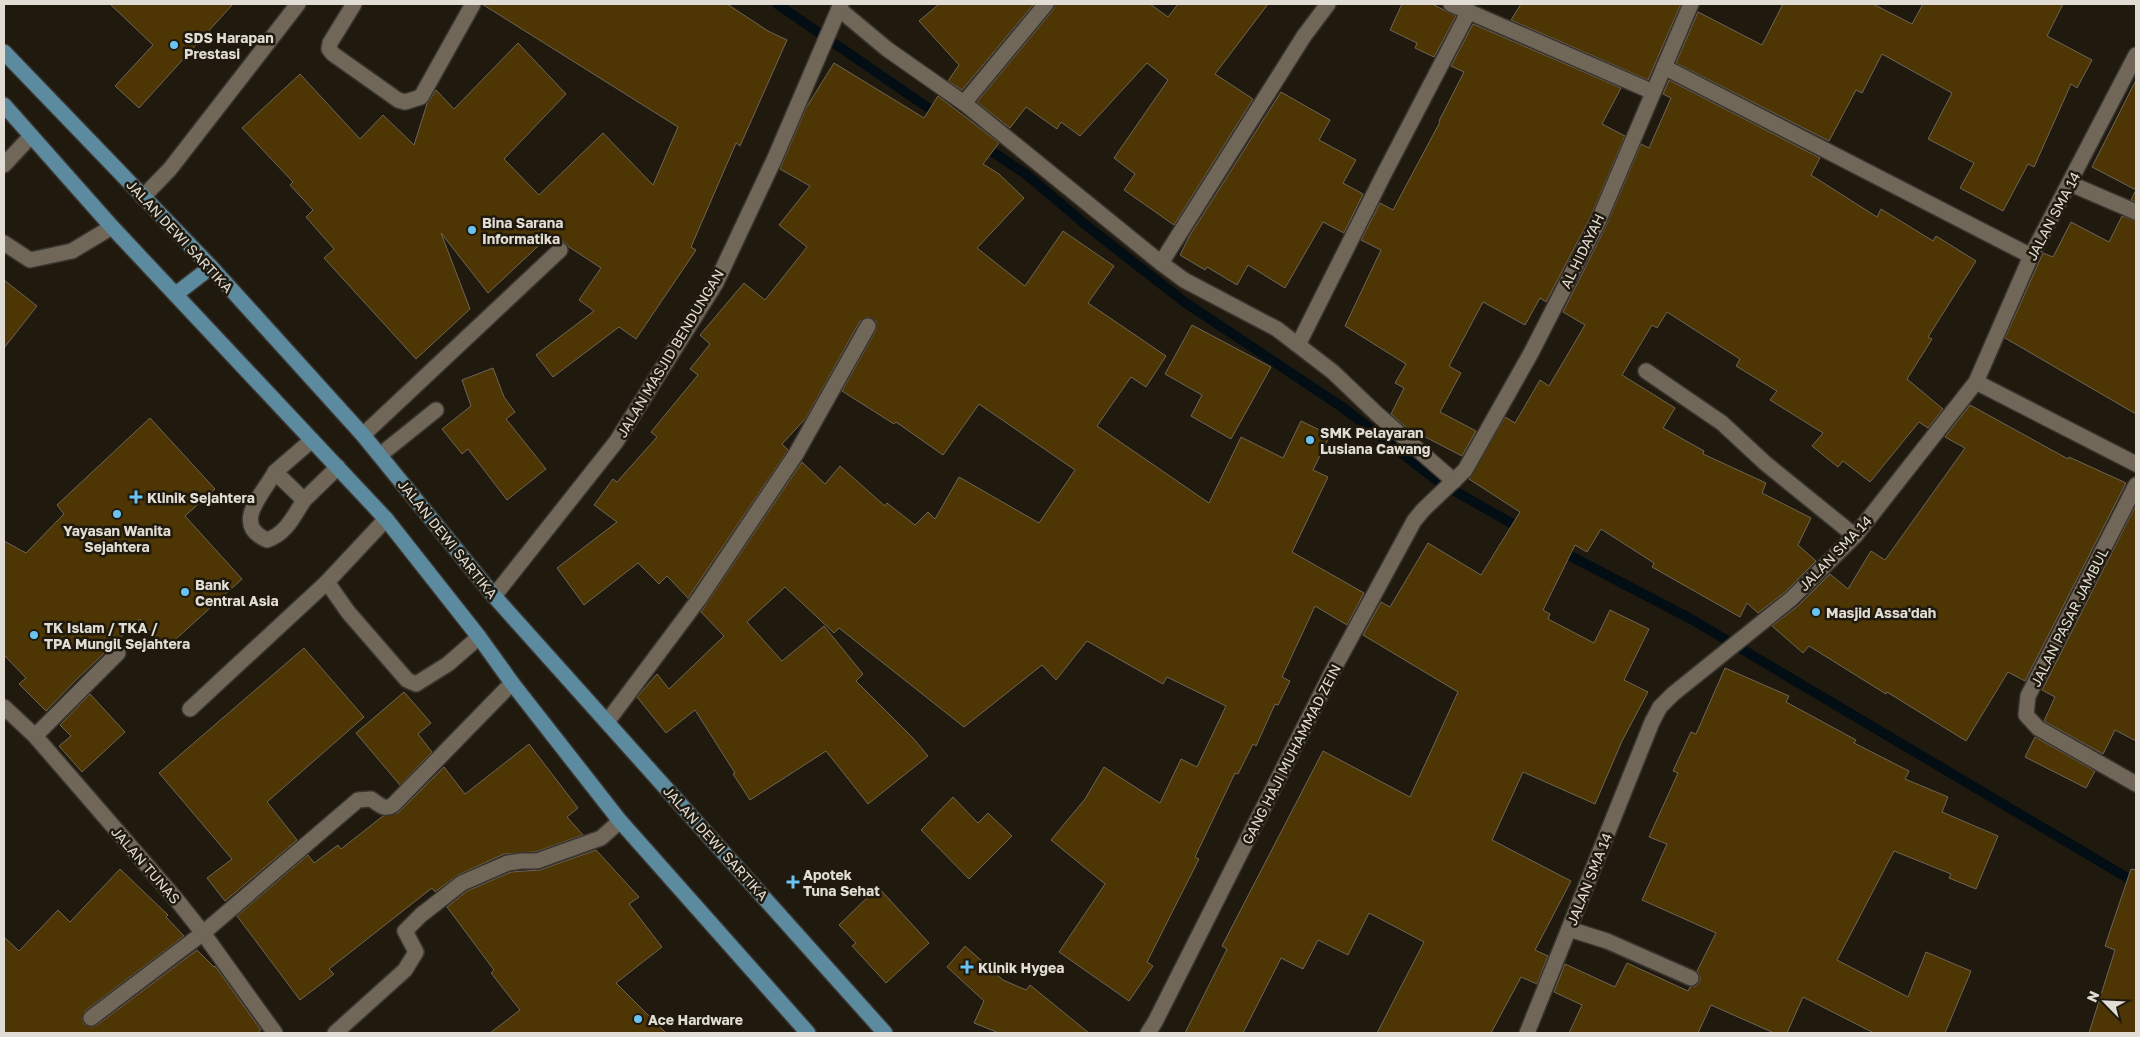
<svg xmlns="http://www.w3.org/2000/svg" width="2140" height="1037" font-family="'Golos Text',sans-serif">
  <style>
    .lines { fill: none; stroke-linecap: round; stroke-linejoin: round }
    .stream { stroke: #030d14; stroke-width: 10 }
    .building { fill: #4d3604; stroke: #6d6557 }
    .minor-casing { stroke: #39342f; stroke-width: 18 }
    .major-casing { stroke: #39342f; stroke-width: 18 }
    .minor { stroke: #706759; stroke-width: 15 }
    .major { stroke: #5c8a9f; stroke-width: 15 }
    .poi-dot { fill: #6bc3f2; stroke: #201a0e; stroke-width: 2 }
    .labels { text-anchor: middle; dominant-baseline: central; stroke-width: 5; stroke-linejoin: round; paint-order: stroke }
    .poi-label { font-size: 14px; font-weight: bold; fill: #e1dcd4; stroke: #201a0e; text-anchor: start }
    .street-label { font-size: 14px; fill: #e1dcd4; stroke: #201a0e }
  </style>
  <rect width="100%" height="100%" fill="#201a0e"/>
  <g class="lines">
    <!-- stream -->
    <g class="stream">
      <path d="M 777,4 L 940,116"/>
      <path d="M 981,144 L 1027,175 L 1087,226 L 1183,301 L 1342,407 L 1439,482 L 1525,531"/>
      <path d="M 1559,550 L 1691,619 L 2136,883"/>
    </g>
  </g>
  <!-- building -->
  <g class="building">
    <path d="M 110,4 L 233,4 L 139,108 L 115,86 L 153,45 Z"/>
    <path d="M 482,4 L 727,4 L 768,31 L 787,40 L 740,146 L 736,143 L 691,247 L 696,250 L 636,339 L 619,327 L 553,377 L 536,355 L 594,311 L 579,300 L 601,268 L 569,247 L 566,243 L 550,235 L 488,293 L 441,233 L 470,309 L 416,359 L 324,258 L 334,249 L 306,217 L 313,210 L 290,185 L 293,182 L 242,128 L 300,74 L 360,139 L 383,115 L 414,145 L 427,104 L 436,90 L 454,109 L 518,43 L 566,94 L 504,159 L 539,195 L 603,133 L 653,185 L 678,127 Z"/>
    <path d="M 939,4 L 1034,4 L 962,90 L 948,81 L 959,65 L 919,21 Z"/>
    <path d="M 1055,4 L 1150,4 L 1168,17 L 1178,4 L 1268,4 L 1215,74 L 1253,99 L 1174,225 L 1124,190 L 1135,174 L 1114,158 L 1168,80 L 1147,63 L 1080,136 L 1061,122 L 1057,129 L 1026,107 L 1010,128 L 977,102 L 1053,10 Z"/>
    <path d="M 1402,4 L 1432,4 L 1456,16 L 1434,57 L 1415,48 L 1417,43 L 1390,30 Z"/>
    <path d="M 1521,4 L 1681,4 L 1648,80 L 1511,20 Z"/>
    <path d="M 1783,4 L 1873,4 L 1912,24 L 1923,4 L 2063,4 L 2047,36 L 2092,60 L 2077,88 L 2071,84 L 2034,167 L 2028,164 L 2003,211 L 1960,188 L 1974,163 L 1928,139 L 1952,93 L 1882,54 L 1862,93 L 1856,90 L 1829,141 L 1676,63 L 1698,12 L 1762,45 Z"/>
    <path d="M 1473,24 L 1621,88 L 1602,124 L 1625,136 L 1590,218 L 1546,302 L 1540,298 L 1525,325 L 1483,302 L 1449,366 L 1461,373 L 1440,412 L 1476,431 L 1462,456 L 1406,427 L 1391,414 L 1404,388 L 1395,383 L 1406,364 L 1345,326 L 1381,250 L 1361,240 L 1380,203 L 1393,210 L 1440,122 L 1439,121 L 1464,72 L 1451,66 Z"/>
    <path d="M 834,63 L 924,118 L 938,96 L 999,143 L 983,164 L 999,174 L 1024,198 L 977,248 L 1025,286 L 1063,231 L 1114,266 L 1088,303 L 1166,356 L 1146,387 L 1131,377 L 1097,426 L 1209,503 L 1241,437 L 1283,458 L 1301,421 L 1330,435 L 1313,470 L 1328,477 L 1292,552 L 1364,593 L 1347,625 L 1315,606 L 1282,677 L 1290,681 L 1278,705 L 1275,704 L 1256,746 L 1253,744 L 1238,774 L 1235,773 L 1195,857 L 1199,859 L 1147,962 L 1153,966 L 1129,1001 L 1059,952 L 1105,884 L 1051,840 L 1085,799 L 1104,767 L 1160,803 L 1181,759 L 1197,767 L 1226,706 L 1167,677 L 1163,684 L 1087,641 L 1056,680 L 1042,665 L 964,727 L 839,628 L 834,633 L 785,587 L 747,622 L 782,661 L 824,626 L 863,674 L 856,681 L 913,738 L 928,756 L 868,804 L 826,751 L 750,800 L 733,774 L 735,773 L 695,710 L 666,733 L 637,697 L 657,674 L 669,689 L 724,636 L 701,612 L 802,462 L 825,484 L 840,466 L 885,506 L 887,503 L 915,525 L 928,512 L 935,519 L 959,477 L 1039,523 L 1075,470 L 979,404 L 943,455 L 896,422 L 894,424 L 842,391 L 876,330 L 876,321 L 867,317 L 860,321 L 806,418 L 782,444 L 788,450 L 688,598 L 667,576 L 659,584 L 638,563 L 584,605 L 557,568 L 617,522 L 594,505 L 613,479 L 617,482 L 657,437 L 651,432 L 698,375 L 690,369 L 710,344 L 700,335 L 744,283 L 765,300 L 807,247 L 779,225 L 810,186 L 780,169 L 806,108 Z"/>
    <path d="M 1669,80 L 1820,158 L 1811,175 L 1877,217 L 1881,209 L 1933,241 L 1936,236 L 1976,261 L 1928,337 L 1932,339 L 1907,379 L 1943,409 L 1928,428 L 1919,422 L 1870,482 L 1843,461 L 1838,467 L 1812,446 L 1823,433 L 1770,400 L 1777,391 L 1736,366 L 1740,359 L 1667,312 L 1657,328 L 1652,325 L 1622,375 L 1675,408 L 1663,428 L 1704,451 L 1703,454 L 1766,483 L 1762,493 L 1811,518 L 1798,545 L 1816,561 L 1785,592 L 1758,613 L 1747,603 L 1740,617 L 1652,567 L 1654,563 L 1601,529 L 1587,552 L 1575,545 L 1543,610 L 1550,614 L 1548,619 L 1594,643 L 1610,610 L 1649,629 L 1624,680 L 1648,692 L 1622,741 L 1595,804 L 1523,772 L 1492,840 L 1571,881 L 1535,950 L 1548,956 L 1537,984 L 1521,977 L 1491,1033 L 1377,1033 L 1424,942 L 1369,913 L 1348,955 L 1318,940 L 1303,969 L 1281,958 L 1243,1033 L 1185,1033 L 1227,949 L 1222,946 L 1323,751 L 1410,797 L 1458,692 L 1363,635 L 1381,602 L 1390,607 L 1428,543 L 1481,575 L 1520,512 L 1469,479 L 1505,417 L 1515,423 L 1540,380 L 1549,386 L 1585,325 L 1563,312 L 1606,226 L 1641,144 L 1649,148 L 1671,98 L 1663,94 Z"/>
    <path d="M 2136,80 L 2136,202 L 2131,200 L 2136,190 L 2092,167 Z"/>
    <path d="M 1281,92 L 1330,120 L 1319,140 L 1356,160 L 1343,183 L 1363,194 L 1344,233 L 1323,222 L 1285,288 L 1248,265 L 1237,285 L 1207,267 L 1205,270 L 1180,255 L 1190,235 Z"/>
    <path d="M 2122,216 L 2136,221 L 2136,414 L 2005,338 L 2043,253 L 2053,257 L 2071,222 L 2109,242 Z"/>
    <path d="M 4,280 L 37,306 L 4,348 Z"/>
    <path d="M 1192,325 L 1271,367 L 1231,439 L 1191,416 L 1202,395 L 1165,374 Z"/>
    <path d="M 493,368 L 504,397 L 515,412 L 506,419 L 546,469 L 507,500 L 468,449 L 462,454 L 442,429 L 471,406 L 462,380 Z"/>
    <path d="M 1970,405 L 2068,459 L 2069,457 L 2126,483 L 2025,681 L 2008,672 L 1966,741 L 1887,692 L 1886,694 L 1809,646 L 1803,653 L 1772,626 L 1798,606 L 1830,574 L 1848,589 L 1871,551 L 1885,560 L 1965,448 L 1945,437 Z"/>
    <path d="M 150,418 L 215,489 L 185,516 L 242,579 L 166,648 L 140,619 L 76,680 L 46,711 L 19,684 L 26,678 L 4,655 L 4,541 L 26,553 L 64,514 L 57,505 Z"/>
    <path d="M 2136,505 L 2136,741 L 2115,730 L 2103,754 L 2044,721 L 2055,697 L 2042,690 Z"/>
    <path d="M 304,648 L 364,717 L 267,802 L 297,840 L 225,901 L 207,878 L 232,859 L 159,773 Z"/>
    <path d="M 1725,668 L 1789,696 L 1786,702 L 1856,740 L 1854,743 L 1909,771 L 1905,779 L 1948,797 L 1942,812 L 1998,836 L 1976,889 L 1949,878 L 1951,874 L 1894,851 L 1837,960 L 1908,997 L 1926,952 L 1971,971 L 1945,1033 L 1874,1033 L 1803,997 L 1787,1033 L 1774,1033 L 1711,1005 L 1698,1033 L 1569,1033 L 1582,1005 L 1554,992 L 1565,964 L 1615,987 L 1627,963 L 1688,991 L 1690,987 L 1696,986 L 1700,981 L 1700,977 L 1697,971 L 1716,933 L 1642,900 L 1667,844 L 1649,837 L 1678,773 L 1673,771 L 1691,732 L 1696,734 Z"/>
    <path d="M 404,692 L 431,723 L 418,734 L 432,752 L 400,785 L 356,733 Z"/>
    <path d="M 90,694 L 125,732 L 82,772 L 59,746 L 71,736 L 60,725 Z"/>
    <path d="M 2035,737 L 2095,771 L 2086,788 L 2025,757 Z"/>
    <path d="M 529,744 L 578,808 L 567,817 L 583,835 L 535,852 L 504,854 L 458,875 L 435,892 L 432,888 L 329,969 L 334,974 L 300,1000 L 237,916 L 308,855 L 314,863 L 338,845 L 341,849 L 383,816 L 398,813 L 444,767 L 465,794 Z"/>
    <path d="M 953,797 L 978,823 L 988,813 L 1012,836 L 969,879 L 921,830 Z"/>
    <path d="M 596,850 L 639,897 L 629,904 L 662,947 L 616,983 L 666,1033 L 490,1033 L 520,1010 L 491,973 L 494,970 L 447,907 L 467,891 L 511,872 L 540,870 Z"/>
    <path d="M 120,869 L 168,915 L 166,917 L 184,936 L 85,1011 L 82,1019 L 84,1024 L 92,1027 L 97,1025 L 197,950 L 214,967 L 215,966 L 261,1030 L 257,1033 L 4,1033 L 4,937 L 19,951 L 58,910 L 70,922 Z"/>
    <path d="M 2131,869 L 2136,870 L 2136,1033 L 2089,1033 L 2115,950 L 2105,946 Z"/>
    <path d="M 878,887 L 929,943 L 886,983 L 852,946 L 856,943 L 839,925 Z"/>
    <path d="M 965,946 L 1003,980 L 1026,990 L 1030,985 L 1089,1033 L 999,1033 L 974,1023 L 984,1001 L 947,967 Z"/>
  </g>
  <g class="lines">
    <defs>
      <g id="minor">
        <path d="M 354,4 L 330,43 L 329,49 L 333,54 L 398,100 L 405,102 L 421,97 L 473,4"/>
        <path d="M 1451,4 L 1653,92"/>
        <path d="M 839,9 L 887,49 L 964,103 L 1161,263 L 1184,280 L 1277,329 L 1333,372 L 1377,414 L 1454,481"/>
        <path d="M 1664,67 L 2031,256"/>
        <path d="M 964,103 L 1046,4"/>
        <path d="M 4,165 L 31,136"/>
        <path d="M 2071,184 L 2136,212"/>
        <path d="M 143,197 L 170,169 L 298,4"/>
        <path d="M 4,243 L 30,260 L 72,251 L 112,227"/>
        <path d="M 1161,263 L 1304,36 L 1328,4"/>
        <path d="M 1298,345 L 1384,174 L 1469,11"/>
        <path d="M 1646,371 L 1722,423 L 1765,463 L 1855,536"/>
        <path d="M 1976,382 L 2136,464"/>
        <path d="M 363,435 L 560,250"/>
        <path d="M 380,455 L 436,410"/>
        <path d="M 275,472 L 312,440"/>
        <path d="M 2136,485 L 2028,696 L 2026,715 L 2038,728 L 2136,784"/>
        <path d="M 304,500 C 294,516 286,534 267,540 C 231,524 263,494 275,472 L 304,500 L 338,467"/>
        <path d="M 327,582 L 348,612 L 407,680 L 416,684 L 448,664 L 479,637"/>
        <path d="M 494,596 L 616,442 L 716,283 L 774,160 L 841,4"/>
        <path d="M 4,707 L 35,736 L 176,899 L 203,933 L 275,1033"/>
        <path d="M 190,709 L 327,582 L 386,519"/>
        <path d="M 607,722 L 699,599 L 796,454 L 868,326"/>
        <path d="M 35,736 L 118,653"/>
        <path d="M 1569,929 L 1607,941 L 1691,978"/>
        <path d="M 91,1018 L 203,933 L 358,800 L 371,799 C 379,804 384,811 393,805 L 512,683"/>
        <path d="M 335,1033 L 405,970 L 416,952 L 405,931 L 421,915 L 462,883 L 508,863 L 521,861 L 537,861 L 601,838 L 620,821"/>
        <path d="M 1148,1033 L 1155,1022 L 1332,672 L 1414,521 L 1423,510 L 1465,470 L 1531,353 L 1598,222 L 1691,4"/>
        <path d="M 1527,1033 L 1652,722 L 1660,707 L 1673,694 L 1791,599 L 1855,536 L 1976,382 L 2031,256 L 2136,55"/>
      </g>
      <g id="major">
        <path d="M 4,52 L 211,267 L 363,435 L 494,596 L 885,1033"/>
        <path d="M 4,105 L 112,227 L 386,519 L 479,637 L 512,683 L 620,821 L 808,1033"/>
        <path d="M 176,294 L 211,267"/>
      </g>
    </defs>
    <!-- minor casing -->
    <use href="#minor" class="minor-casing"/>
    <!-- major casing -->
    <use href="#major" class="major-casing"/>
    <!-- minor -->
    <use href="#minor" class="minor"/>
    <!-- major -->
    <use href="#major" class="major"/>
  </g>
  <!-- markers -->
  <g class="poi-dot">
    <circle cx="174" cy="45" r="5"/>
    <circle cx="472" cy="230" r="5"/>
    <circle cx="1310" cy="440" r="5"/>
    <path d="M133.5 489.5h5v5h5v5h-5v5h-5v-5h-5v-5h5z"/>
    <circle cx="117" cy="514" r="5"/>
    <circle cx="185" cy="592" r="5"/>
    <circle cx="1816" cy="612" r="5"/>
    <circle cx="34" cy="635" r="5"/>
    <path d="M790.5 874.5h5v5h5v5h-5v5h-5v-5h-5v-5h5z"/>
    <path d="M964.5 959.5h5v5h5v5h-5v5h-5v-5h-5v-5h5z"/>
    <circle cx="638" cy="1019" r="5"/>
  </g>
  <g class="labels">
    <!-- poi labels -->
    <g class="poi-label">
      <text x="184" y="37">SDS Harapan<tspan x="184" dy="16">Prestasi</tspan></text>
      <text x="482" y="222">Bina Sarana<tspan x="482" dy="16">Informatika</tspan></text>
      <text x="1320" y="432">SMK Pelayaran<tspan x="1320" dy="16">Lusiana Cawang</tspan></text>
      <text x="147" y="497">Klinik Sejahtera</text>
      <text x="117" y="530" text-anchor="middle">Yayasan Wanita<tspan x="117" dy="16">Sejahtera</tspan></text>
      <text x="195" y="584">Bank<tspan x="195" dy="16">Central Asia</tspan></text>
      <text x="1826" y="612">Masjid Assa'dah</text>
      <text x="44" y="627">TK Islam / TKA /<tspan x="44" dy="16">TPA Mungil Sejahtera</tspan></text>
      <text x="803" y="874">Apotek<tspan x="803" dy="16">Tuna Sehat</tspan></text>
      <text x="978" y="967">Klinik Hygea</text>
      <text x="648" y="1019">Ace Hardware</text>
    </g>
    <!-- street labels -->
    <g class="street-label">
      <text transform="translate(2053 216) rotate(-62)">JALAN SMA 14</text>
      <text transform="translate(180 236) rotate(47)">JALAN DEWI SARTIKA</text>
      <text transform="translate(1582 251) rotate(-64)">AL HIDAYAH</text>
      <text transform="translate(670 353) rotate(-59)">JALAN MASJID BENDUNGAN</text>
      <text transform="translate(448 539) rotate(51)">JALAN DEWI SARTIKA</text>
      <text transform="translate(1835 553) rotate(-46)">JALAN SMA 14</text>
      <text transform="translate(2069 617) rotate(-63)">JALAN PASAR JAMBUL</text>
      <text transform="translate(1291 754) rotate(-63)">GANG HAJI MUHAMMAD ZEIN</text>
      <text transform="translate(716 843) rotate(48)">JALAN DEWI SARTIKA</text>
      <text transform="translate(146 865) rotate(49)">JALAN TUNAS</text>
      <text transform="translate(1589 879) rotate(-68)">JALAN SMA 14</text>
    </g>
  </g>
  <!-- border -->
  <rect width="2140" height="1037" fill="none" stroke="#e1dcd4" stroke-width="10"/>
  <!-- north arrow -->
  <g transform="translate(2105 1002) rotate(294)" stroke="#201a0e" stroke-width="4" paint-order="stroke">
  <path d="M0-4L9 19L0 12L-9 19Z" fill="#e1dcd4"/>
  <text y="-8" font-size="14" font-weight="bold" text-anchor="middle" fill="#e1dcd4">N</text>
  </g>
</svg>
